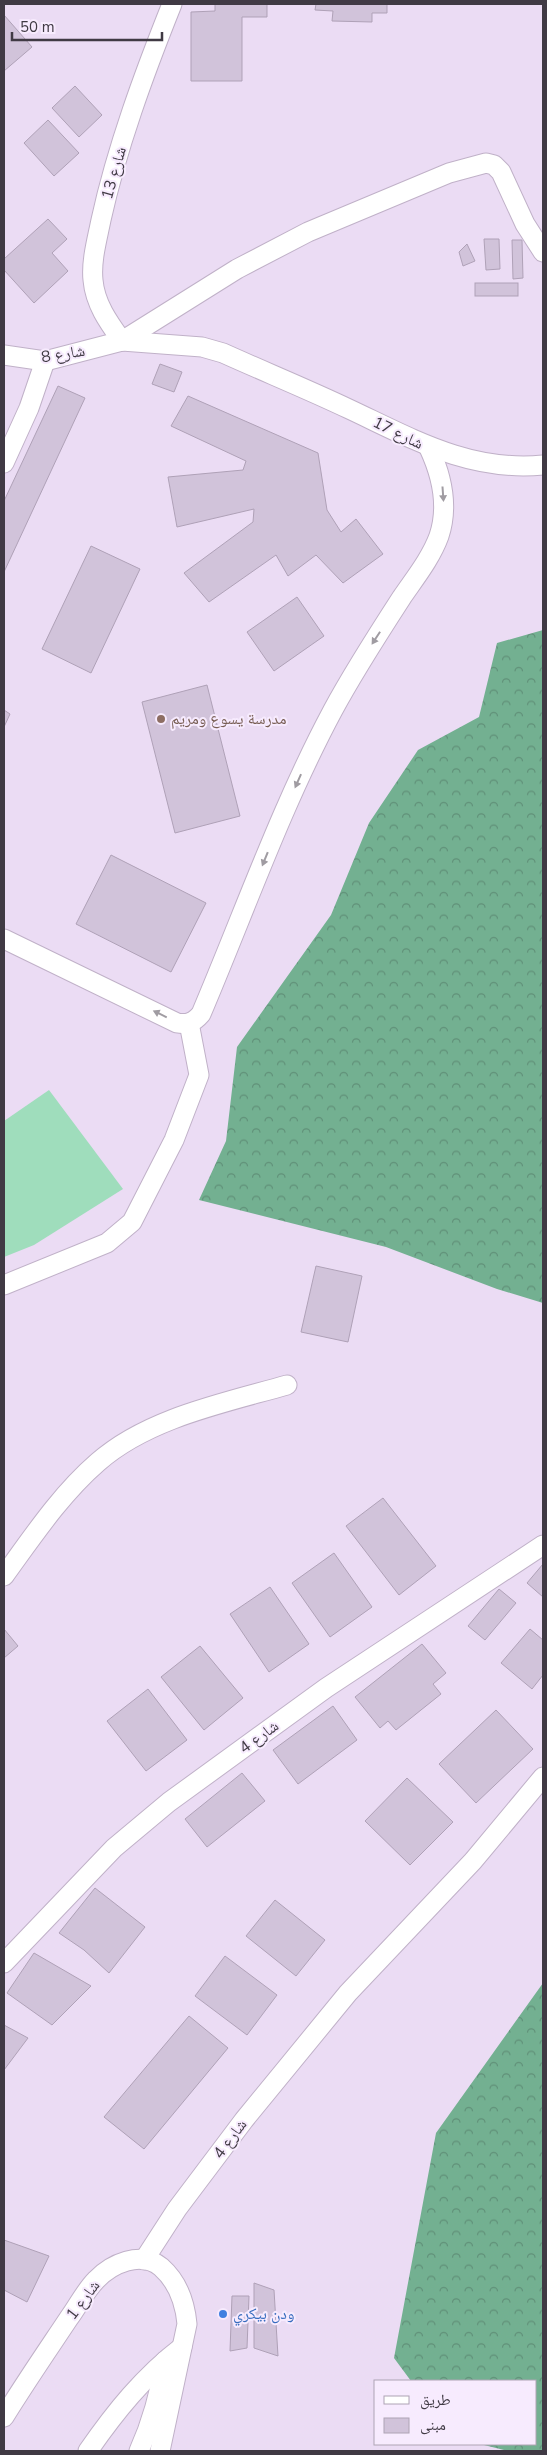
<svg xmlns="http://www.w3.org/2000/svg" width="547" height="2455" font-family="'Nunito Sans','Noto Naskh Arabic',sans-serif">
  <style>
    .forest { fill: url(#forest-crowns) }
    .pitch { fill: #9fddbc }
    .building { fill: #d1c3da; stroke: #afa1b7 }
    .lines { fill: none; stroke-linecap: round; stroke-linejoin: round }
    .minor-casing { stroke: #c0b1c8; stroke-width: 21 }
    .minor { stroke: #fff; stroke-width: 19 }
    .oneway { fill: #a09ca2 }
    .education-dot { fill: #8d6e63; stroke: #f7ebfe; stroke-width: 2 }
    .shop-dot { fill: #3f7fe0; stroke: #f7ebfe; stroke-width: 2 }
    .labels { text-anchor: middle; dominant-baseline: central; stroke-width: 4; stroke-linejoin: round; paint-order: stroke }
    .street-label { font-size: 16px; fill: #403a44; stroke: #f7ebfe }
    .education-label { font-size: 16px; fill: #785e54; stroke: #f7ebfe; text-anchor: start }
    .shop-label { font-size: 16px; fill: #366cbe; stroke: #f7ebfe; text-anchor: start }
  </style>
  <defs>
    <pattern id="forest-crowns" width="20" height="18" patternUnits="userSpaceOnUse" patternTransform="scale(1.25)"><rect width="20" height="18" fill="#73b091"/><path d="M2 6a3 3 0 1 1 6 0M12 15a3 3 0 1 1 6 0" fill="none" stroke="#609078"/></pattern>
  </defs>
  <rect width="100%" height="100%" fill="#ebdcf4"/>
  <!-- forest -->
  <g class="forest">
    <path d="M 543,630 L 543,1303 L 497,1289 L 386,1247 L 199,1200 L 226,1141 L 237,1047 L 331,915 L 369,823 L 418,750 L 479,717 L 497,643 Z"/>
    <path d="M 543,1983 L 543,2451 L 508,2451 L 480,2444 L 536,2444 L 536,2381 L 411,2381 L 394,2358 L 436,2133 Z"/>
  </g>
  <!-- pitch -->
  <path class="pitch" d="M 49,1090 L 123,1189 L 34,1245 L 4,1257 L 4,1121 Z"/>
  <!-- building -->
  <g class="building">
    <path d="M 215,4 L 267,4 L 267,17 L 242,17 L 242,81 L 191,81 L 191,12 L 215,11 Z"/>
    <path d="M 316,4 L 387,4 L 387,13 L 372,13 L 372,22 L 332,21 L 333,11 L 315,10 Z"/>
    <path d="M 4,15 L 32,47 L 4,71 Z"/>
    <path d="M 75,86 L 102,115 L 79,137 L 52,108 Z"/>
    <path d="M 48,120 L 79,153 L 54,176 L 24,143 Z"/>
    <path d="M 48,219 L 67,239 L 52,253 L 68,271 L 34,303 L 4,270 L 4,259 Z"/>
    <path d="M 484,239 L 499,239 L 500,269 L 486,270 Z"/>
    <path d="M 512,240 L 522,240 L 523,278 L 513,279 Z"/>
    <path d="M 467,244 L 475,261 L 463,266 L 459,252 Z"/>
    <rect x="475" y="283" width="43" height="13"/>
    <path d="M 160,364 L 182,372 L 174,392 L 152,384 Z"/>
    <path d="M 58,386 L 85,398 L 4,572 L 4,501 Z"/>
    <path d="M 188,396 L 318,453 L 327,510 L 341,532 L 356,519 L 383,554 L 343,583 L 316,555 L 288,576 L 276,555 L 209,602 L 184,573 L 253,522 L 254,509 L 177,527 L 168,477 L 243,470 L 246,461 L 171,426 Z"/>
    <path d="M 91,546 L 140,569 L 91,673 L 42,649 Z"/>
    <path d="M 297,597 L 324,636 L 274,671 L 247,632 Z"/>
    <path d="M 207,685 L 240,816 L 175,833 L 142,702 Z"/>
    <path d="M 4,710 L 10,714 L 4,727 Z"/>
    <path d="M 111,855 L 206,903 L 171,972 L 76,924 Z"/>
    <path d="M 316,1266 L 362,1276 L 348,1342 L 301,1332 Z"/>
    <path d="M 383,1498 L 436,1566 L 399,1595 L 346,1526 Z"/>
    <path d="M 334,1553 L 372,1607 L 330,1637 L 292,1583 Z"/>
    <path d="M 543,1564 L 543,1597 L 527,1583 Z"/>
    <path d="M 270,1587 L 309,1644 L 269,1672 L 230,1614 Z"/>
    <path d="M 499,1589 L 516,1603 L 485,1640 L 468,1626 Z"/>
    <path d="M 4,1629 L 18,1646 L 4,1658 Z"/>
    <path d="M 530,1629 L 543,1640 L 543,1675 L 532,1689 L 501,1663 Z"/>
    <path d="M 422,1644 L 446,1673 L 433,1684 L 441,1694 L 396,1730 L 388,1721 L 380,1728 L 355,1697 Z"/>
    <path d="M 200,1646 L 243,1698 L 204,1730 L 161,1677 Z"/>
    <path d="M 148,1689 L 187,1740 L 146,1771 L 107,1721 Z"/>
    <path d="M 333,1706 L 357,1740 L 298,1784 L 273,1750 Z"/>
    <path d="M 496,1710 L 533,1749 L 476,1803 L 439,1764 Z"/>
    <path d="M 242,1773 L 265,1801 L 207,1847 L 185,1819 Z"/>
    <path d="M 407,1778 L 453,1822 L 410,1865 L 365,1821 Z"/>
    <path d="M 95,1888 L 145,1927 L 109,1973 L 84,1950 L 59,1933 Z"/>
    <path d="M 275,1900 L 325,1940 L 296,1976 L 246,1936 Z"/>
    <path d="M 34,1953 L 91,1986 L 52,2025 L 7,1993 Z"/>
    <path d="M 225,1956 L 277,1995 L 247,2035 L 195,1996 Z"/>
    <path d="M 189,2016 L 228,2048 L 144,2149 L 104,2117 Z"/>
    <path d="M 4,2025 L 28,2038 L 4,2070 Z"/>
    <path d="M 4,2240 L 49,2256 L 27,2302 L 4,2290 Z"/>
    <path d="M 254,2283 L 274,2290 L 278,2356 L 254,2348 Z"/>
    <path d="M 232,2296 L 249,2296 L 247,2348 L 230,2351 Z"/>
  </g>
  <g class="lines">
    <defs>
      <g id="minor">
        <path d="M 122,341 L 202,347 L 223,353 C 265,372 307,389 349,409 C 413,439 469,472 543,465"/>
        <path d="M 122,341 C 109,323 95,304 93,280 C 91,261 97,240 101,220 C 117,147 144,74 172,4"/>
        <path d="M 4,355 L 45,361 L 122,341 L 237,269 L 308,232 L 449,173 L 486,163 L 494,165 L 501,172 L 525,224 L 543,252"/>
        <path d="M 4,463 L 29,408 L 45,361"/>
        <path d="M 4,939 L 177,1023 C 188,1025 194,1022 201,1014 C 244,913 281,807 333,710 C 354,671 378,634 402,597 C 415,578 431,558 439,536 C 449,506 442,476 429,448"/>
        <path d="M 4,1285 L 107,1243 L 132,1222 L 174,1140 L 199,1075 L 189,1023"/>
        <path d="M 4,1576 C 33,1536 61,1494 98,1462 C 148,1418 224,1403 287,1385"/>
        <path d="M 4,1963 L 114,1848 L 169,1802 L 326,1688 L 543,1545"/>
        <path d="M 144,2260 L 177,2209 L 244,2120 L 348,1993 L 473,1861 L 543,1777"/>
        <path d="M 4,2417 C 25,2383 47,2351 69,2318 C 78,2306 85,2291 96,2280 C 111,2264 141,2250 161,2267 C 178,2282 185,2302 187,2324 L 160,2451"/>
        <path d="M 88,2451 C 115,2412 144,2376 182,2347"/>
        <path d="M 139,2451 C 152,2422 160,2393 165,2361"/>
      </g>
    </defs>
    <!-- minor casing -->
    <use href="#minor" class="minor-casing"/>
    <!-- minor -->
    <use href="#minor" class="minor"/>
  </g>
  <!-- one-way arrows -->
  <defs><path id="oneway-solid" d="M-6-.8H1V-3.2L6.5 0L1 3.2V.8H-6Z" transform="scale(1.25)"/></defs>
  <g class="oneway">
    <use href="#oneway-solid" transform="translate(443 494) rotate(86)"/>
    <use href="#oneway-solid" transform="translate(376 638) rotate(123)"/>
    <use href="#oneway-solid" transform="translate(298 781) rotate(114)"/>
    <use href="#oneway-solid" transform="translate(265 859) rotate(112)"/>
    <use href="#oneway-solid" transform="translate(160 1014) rotate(-154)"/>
  </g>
  <!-- markers -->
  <circle class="education-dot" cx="161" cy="719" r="5"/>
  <circle class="shop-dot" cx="223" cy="2314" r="5"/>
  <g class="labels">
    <!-- street labels -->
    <g class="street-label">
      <text transform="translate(114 173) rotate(-74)">شارع 13</text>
      <text transform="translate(63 354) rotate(-9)">شارع 8</text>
      <text transform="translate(398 433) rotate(26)">شارع 17</text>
      <text transform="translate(259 1737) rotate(-36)">شارع 4</text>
      <text transform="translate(230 2139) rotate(-53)">شارع 4</text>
      <text transform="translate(83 2300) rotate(-53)">شارع 1</text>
    </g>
    <!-- education labels -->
    <g class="education-label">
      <text x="171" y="719">مدرسة يسوع ومريم</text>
    </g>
    <!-- shop labels -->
    <g class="shop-label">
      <text x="233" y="2314">ودن بيكري</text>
    </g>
  </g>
  <!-- border -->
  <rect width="547" height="2455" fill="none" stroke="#403a44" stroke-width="10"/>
  <!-- legend -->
  <rect x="374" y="2380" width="162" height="65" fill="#f7ebfe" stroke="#aea4b4"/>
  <rect x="384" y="2396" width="25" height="8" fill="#ffffff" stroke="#aea4b4"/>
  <text x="420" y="2405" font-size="15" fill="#403a44">طريق</text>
  <rect x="384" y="2418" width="25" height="15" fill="#d1c3da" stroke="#aea4b4"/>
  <text x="420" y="2430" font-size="15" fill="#403a44">مبنى</text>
  <!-- scale -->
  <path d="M12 32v8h150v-8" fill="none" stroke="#403a44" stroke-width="2.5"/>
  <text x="20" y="32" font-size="15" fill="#403a44" stroke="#f7ebfe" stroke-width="4" paint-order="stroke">50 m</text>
</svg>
